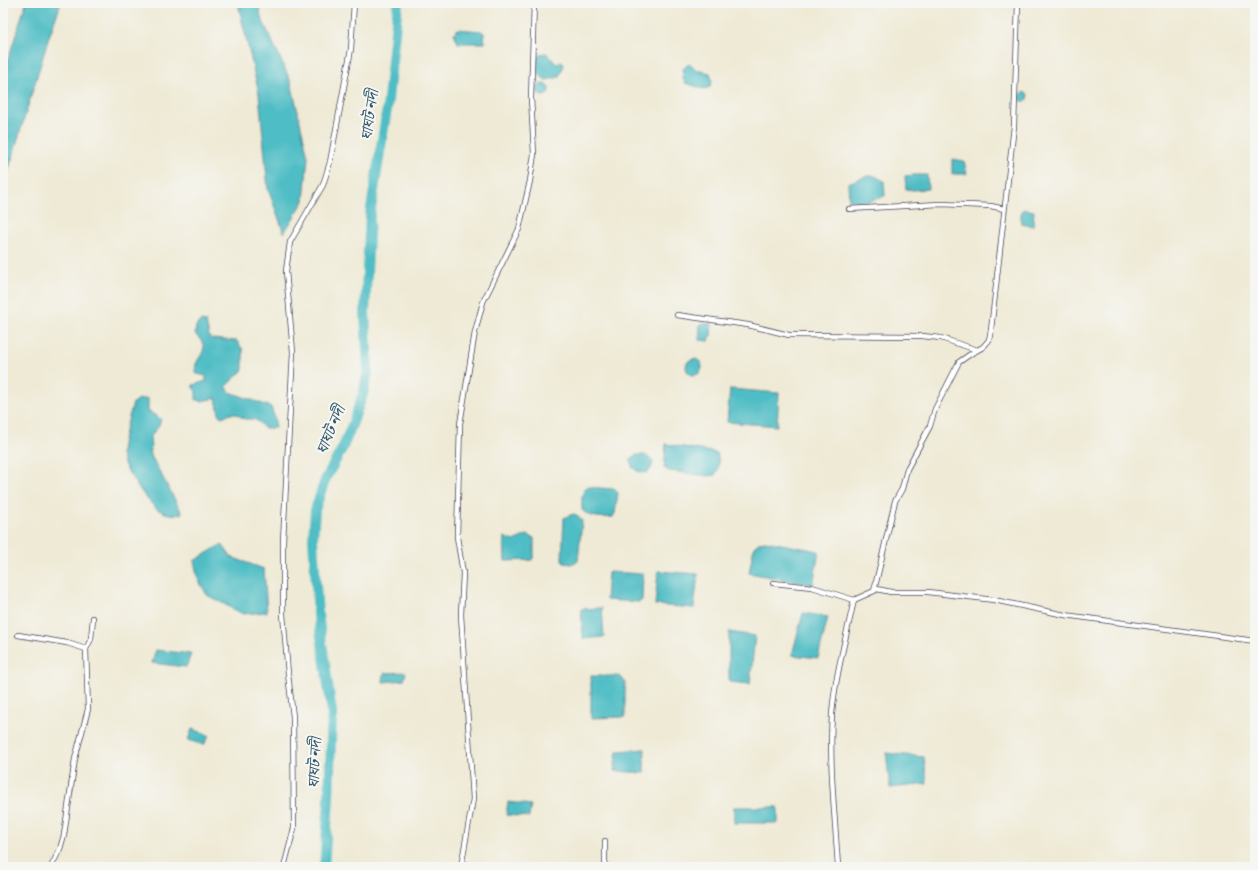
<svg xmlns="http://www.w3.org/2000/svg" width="1258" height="870" font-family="Alegreya,'Noto Serif Bengali',serif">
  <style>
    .water { fill: #4fbdc5; stroke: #387080 }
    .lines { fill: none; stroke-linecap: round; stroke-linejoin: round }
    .river { stroke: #4fbdc5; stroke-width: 10 }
    .street-casing { stroke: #414052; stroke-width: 6 }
    .street { stroke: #fff; stroke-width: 4.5 }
    .labels { text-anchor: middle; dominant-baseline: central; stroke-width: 4; stroke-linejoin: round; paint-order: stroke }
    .water-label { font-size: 16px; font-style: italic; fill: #32586b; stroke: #f6f6f2 }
  </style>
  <rect width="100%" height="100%" fill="#f6f6f2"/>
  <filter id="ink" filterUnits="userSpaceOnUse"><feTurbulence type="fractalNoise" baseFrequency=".025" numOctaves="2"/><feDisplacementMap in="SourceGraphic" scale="8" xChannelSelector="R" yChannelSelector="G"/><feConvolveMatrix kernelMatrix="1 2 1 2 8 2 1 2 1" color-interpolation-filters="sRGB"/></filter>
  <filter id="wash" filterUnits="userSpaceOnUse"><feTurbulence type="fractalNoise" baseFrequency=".012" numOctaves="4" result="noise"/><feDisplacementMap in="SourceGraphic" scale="16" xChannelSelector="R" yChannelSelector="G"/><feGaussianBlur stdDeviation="0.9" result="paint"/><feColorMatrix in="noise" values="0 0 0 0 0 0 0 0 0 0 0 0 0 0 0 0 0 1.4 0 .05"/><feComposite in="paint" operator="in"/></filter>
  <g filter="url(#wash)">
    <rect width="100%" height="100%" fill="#efead5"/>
    <!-- water -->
    <g class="water">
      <path d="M 26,3 L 61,3 L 49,37 L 3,188 L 3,75 Z"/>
      <path d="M 238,3 L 259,3 L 261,17 L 291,82 L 308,157 L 304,201 L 284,233 L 268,189 L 259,94 Z"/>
      <path d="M 458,29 L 481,31 L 484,33 L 485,43 L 458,43 L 454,33 Z"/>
      <path d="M 546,53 C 551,56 552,61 557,64 L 562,62 L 564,65 L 559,77 L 546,80 C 536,75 533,62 540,54 Z"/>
      <path d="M 688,64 L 700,71 L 710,73 L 712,80 L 710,87 L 704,89 L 685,83 L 683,79 L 683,69 Z"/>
      <circle cx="543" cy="90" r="6"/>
      <circle cx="1024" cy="97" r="4.5"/>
      <path d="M 952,159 L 964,161 L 967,174 L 952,174 Z"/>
      <path d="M 913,175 L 927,175 L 928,189 L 912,190 L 906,189 L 905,176 Z"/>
      <path d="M 867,176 L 875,176 L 884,181 L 885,196 L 866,202 L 849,200 L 848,183 Z"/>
      <path d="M 1025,209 L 1034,211 L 1033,226 L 1021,224 L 1021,211 Z"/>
      <path d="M 201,321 L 206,322 L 209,336 L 212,339 L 237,341 L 243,350 L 243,370 L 226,386 L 230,392 L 271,407 L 275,419 L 275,428 L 264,428 L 260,423 L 254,419 L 245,419 L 234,413 L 221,417 L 219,414 L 216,398 L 202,401 L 196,400 L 196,391 L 193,388 L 193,385 L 206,381 L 206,376 L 197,374 C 190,362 207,355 203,344 C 202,340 197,337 195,334 L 196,326 Z"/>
      <path d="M 703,323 L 712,324 L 711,336 L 708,341 L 699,340 L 700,324 Z"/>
      <circle cx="694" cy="367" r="8"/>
      <path d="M 730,389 L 779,393 L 777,426 L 727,422 Z"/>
      <path d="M 138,399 L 148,399 L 148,411 L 161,419 L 159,426 L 150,437 L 151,448 L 149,452 L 182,513 C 175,517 162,513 156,508 C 145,499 123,468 121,454 C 120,445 130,414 133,403 Z"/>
      <path d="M 666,444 L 717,453 C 719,461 720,468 715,475 L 709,476 L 669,471 L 664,468 Z"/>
      <path d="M 636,455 L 645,455 L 653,461 L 651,469 L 646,473 L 637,471 L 632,467 L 631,459 Z"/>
      <path d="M 588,487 L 614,489 L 618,493 L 615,513 L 613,517 C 601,518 590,518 582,510 L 582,497 L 584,489 Z"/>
      <path d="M 573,514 L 577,515 L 582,521 L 578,561 L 571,564 L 564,563 L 562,559 L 564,518 Z"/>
      <path d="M 527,535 L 534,538 L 534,555 L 532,560 L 505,561 L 504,537 L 513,541 Z"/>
      <path d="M 765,541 L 819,551 L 813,585 L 749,573 L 754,547 L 760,542 Z"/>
      <path d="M 222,544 L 231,557 L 264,569 L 267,612 L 243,614 L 207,595 L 198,579 L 194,561 Z"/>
      <path d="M 658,571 L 698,574 L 694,608 L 655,605 Z"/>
      <path d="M 608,572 L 643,574 L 642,600 L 640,602 L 606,600 Z"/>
      <path d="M 602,608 L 604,637 L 583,639 L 581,609 Z"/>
      <path d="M 803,613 L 828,617 L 818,658 L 792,655 Z"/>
      <path d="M 729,632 L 755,636 L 750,684 L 729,682 Z"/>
      <path d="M 156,650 L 191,654 L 186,667 L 152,663 Z"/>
      <path d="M 406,672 L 404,680 L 383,682 L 384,673 Z"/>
      <path d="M 591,676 L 620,676 L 625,682 L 625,717 L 591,718 Z"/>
      <path d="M 192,729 L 209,735 L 204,745 L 188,740 Z"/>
      <path d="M 645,749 L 644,773 L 614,771 L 617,751 Z"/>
      <path d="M 886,753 L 924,757 L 927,784 L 890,788 Z"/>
      <path d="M 508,802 L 531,805 L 529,817 L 506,815 Z"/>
      <rect x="734" y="807" width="44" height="16"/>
    </g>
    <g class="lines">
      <!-- river -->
      <path class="river" d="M 324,867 L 329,799 L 332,713 L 318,615 L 313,539 L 315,510 L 325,480 L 343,447 L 352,425 L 364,391 L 368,371 L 365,312 L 370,215 L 387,109 L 398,3"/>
    </g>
  </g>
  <g filter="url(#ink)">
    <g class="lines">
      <defs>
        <g id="street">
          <path d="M 849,209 L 940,204 L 991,206 L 1004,209"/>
          <path d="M 677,315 L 748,325 L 789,335 L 922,336 L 941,338 L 977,350"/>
          <path d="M 773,583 L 812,587 L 854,600"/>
          <path d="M 874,591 L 877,589 L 891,592 L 928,592 L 994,600 L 1065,615 L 1255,641"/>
          <path d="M 18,635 L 67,643 L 86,649"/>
          <path d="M 605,841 L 605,867"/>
          <path d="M 51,867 L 60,849 L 64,835 L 75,759 L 88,709 L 86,649 L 91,639 L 93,618"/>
          <path d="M 284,867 L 294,828 L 293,717 L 288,674 L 283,614 L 283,541 L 293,352 L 286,271 L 290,242 L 323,185 L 330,162 L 351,49 L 354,3"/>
          <path d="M 461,867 L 473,799 L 461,615 L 463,573 L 457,537 L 460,424 L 475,332 L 483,302 L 519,229 L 530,181 L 534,154 L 531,98 L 534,3"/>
          <path d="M 838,867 C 835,816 829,765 832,714 C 835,676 846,638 854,600 L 874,591 L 895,501 L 902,489 L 907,469 L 930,426 L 935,409 L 959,362 L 972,353 L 983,347 L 989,340 L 991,330 L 1014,126 L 1018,3"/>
        </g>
      </defs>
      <!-- street casing -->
      <use href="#street" class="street-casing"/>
      <!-- street -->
      <use href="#street" class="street"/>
    </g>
  </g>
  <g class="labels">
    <!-- water labels -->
    <g class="water-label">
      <text transform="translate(370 115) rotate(-82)">ঘাঘট নদী</text>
      <text transform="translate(331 430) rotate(-67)">ঘাঘট নদী</text>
      <text transform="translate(315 763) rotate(-87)">ঘাঘট নদী</text>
    </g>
  </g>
  <!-- margin -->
  <rect width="1258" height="870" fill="none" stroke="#f6f6f2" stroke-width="16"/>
</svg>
